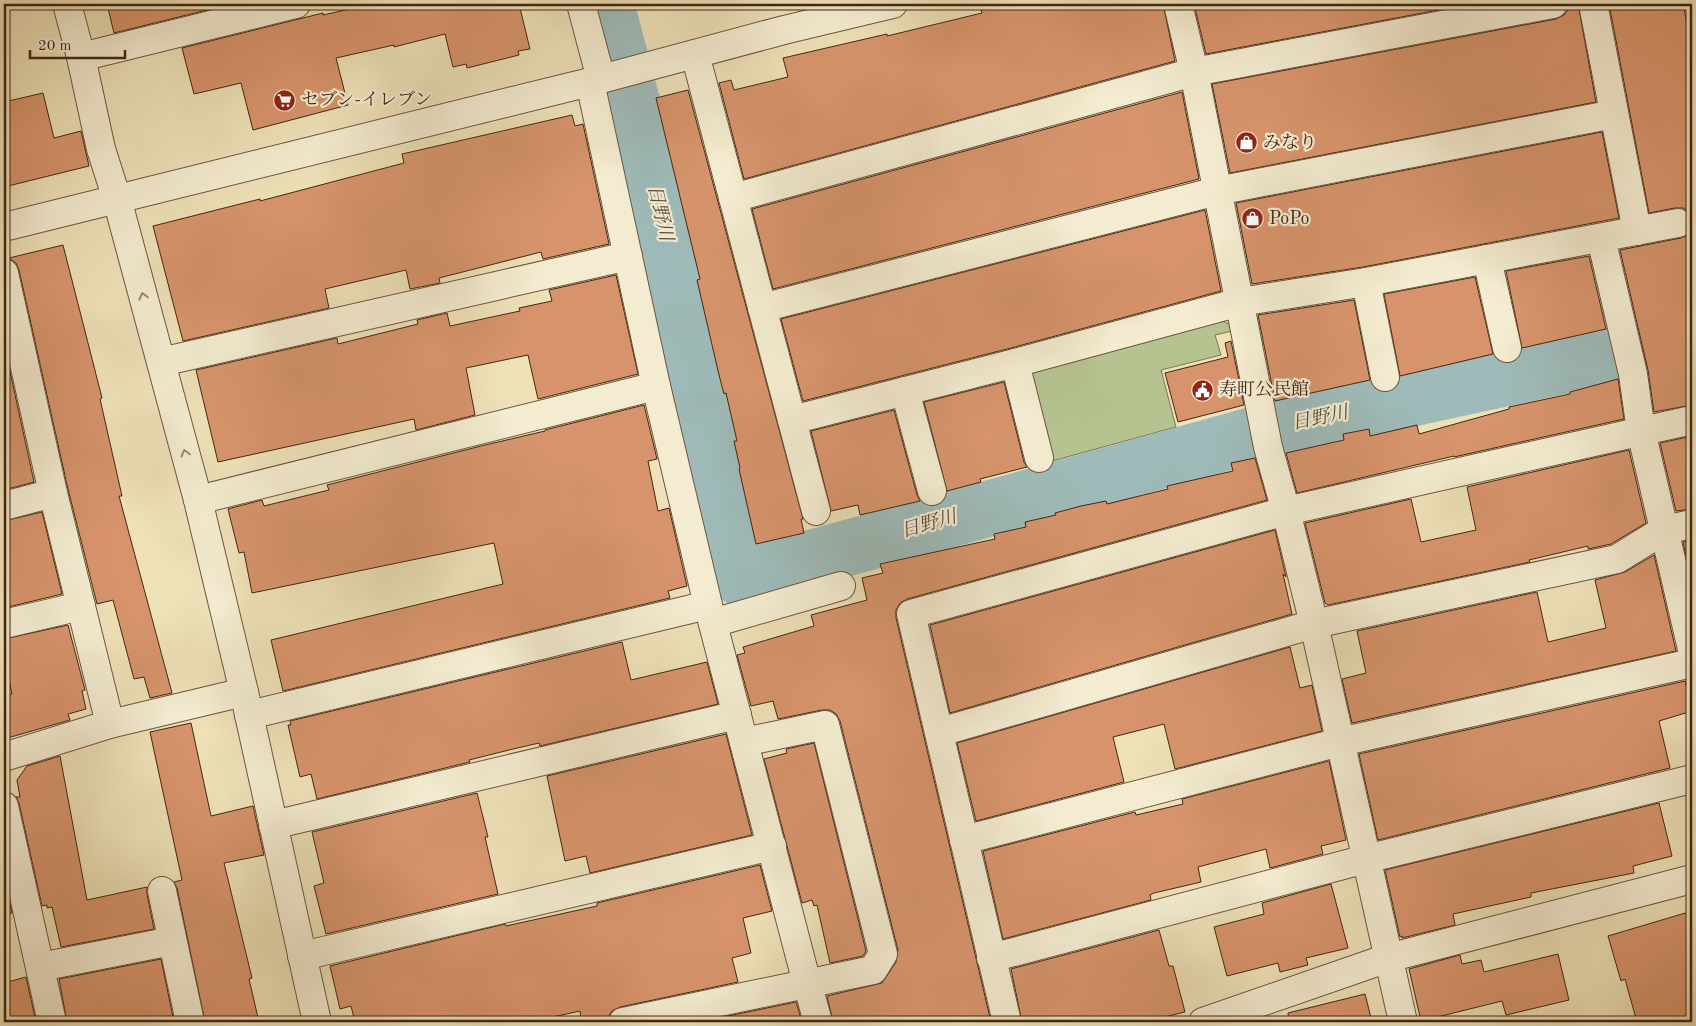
<svg xmlns="http://www.w3.org/2000/svg" width="1696" height="1026" font-family="'Old Standard TT','Noto Serif JP',serif">
  <style>
    .green { fill: #b5c391; stroke: #7c7452 }
    .lines { fill: none; stroke-linecap: round; stroke-linejoin: round }
    .river { stroke: #9ebbb9; stroke-width: 56 }
    .building { fill: #d7946c; stroke: #422614 }
    .minor-casing { stroke: #6d553d; stroke-width: 30 }
    .minor { stroke: #f4ecd1; stroke-width: 28 }
    .oneway { stroke: #9b8972 }
    .labels { text-anchor: middle; dominant-baseline: central; stroke-width: 4.5; stroke-linejoin: round; paint-order: stroke }
    .poi-label { font-size: 18px; fill: #422614; stroke: #f4ecd1; text-anchor: start }
    .water-label { font-size: 19px; font-style: italic; fill: #594b3d; stroke: #f4ecd1 }
  </style>
  <rect width="100%" height="100%" fill="#eee1b8"/>
  <filter id="stains"><feTurbulence type="fractalNoise" baseFrequency=".004" numOctaves="4"/><feColorMatrix values="0 0 0 0 .2 0 0 0 0 .09 0 0 0 0 .02 0 0 0 .5 -.17"/></filter>
  <radialGradient id="worn" r=".72"><stop offset=".6" stop-color="#630" stop-opacity="0"/><stop offset="1" stop-color="#630" stop-opacity=".3"/></radialGradient>
  <!-- green -->
  <path class="green" d="M 1220,319 L 1230,325 L 1232,331 L 1215,335 L 1221,355 L 1161,370 L 1176,427 L 1052,461 L 1029,377 L 1034,370 Z"/>
  <g class="lines">
    <!-- river -->
    <path class="river" d="M 606,4 L 641,136 L 740,578 L 1285,426 L 1692,338"/>
  </g>
  <!-- building -->
  <g class="building">
    <path d="M 107,4 L 222,4 L 223,6 L 114,33 Z"/>
    <path d="M 372,4 L 519,4 L 530,49 L 518,51 L 519,55 L 467,68 L 466,64 L 453,67 L 445,34 L 394,47 L 394,45 L 336,58 L 348,105 L 253,130 L 241,83 L 194,94 L 182,48 L 323,13 L 323,15 Z"/>
    <path d="M 1005,4 L 1163,4 L 1175,61 L 744,179 L 719,83 L 731,80 L 734,90 L 788,77 L 783,58 L 887,34 L 887,36 L 982,13 L 981,10 Z"/>
    <path d="M 1194,4 L 1470,4 L 1206,54 Z"/>
    <path d="M 1568,4 L 1578,4 L 1596,102 L 1230,173 L 1212,84 L 1556,19 L 1564,15 L 1568,10 Z"/>
    <path d="M 1609,4 L 1683,4 L 1689,33 L 1692,32 L 1692,218 L 1689,212 L 1683,208 L 1675,208 L 1649,213 Z"/>
    <path d="M 688,90 L 803,519 L 801,519 L 804,533 L 756,544 L 739,469 L 740,468 L 734,441 L 737,441 L 726,393 L 724,394 L 719,375 L 697,280 L 700,279 L 656,98 Z"/>
    <path d="M 1182,92 L 1199,179 L 773,289 L 752,209 Z"/>
    <path d="M 43,93 L 54,138 L 81,131 L 89,166 L 4,187 L 4,102 Z"/>
    <path d="M 572,115 L 575,126 L 583,124 L 609,244 L 543,259 L 541,252 L 439,278 L 440,283 L 410,289 L 406,270 L 325,289 L 329,308 L 183,341 L 153,226 L 260,199 L 260,201 L 404,163 L 402,154 Z"/>
    <path d="M 1602,132 L 1619,218 L 1363,267 L 1252,284 L 1236,203 Z"/>
    <path d="M 1205,210 L 1221,291 L 1011,348 L 803,401 L 781,319 Z"/>
    <path d="M 1692,229 L 1692,405 L 1654,412 L 1648,370 L 1620,250 L 1681,238 L 1688,235 Z"/>
    <path d="M 63,245 L 102,398 L 100,399 L 122,496 L 119,496 L 172,693 L 150,698 L 144,677 L 134,679 L 113,600 L 97,604 L 68,489 L 19,270 L 16,263 L 9,258 Z"/>
    <path d="M 1589,256 L 1606,329 L 1522,348 L 1506,271 Z"/>
    <path d="M 616,275 L 638,374 L 538,399 L 528,355 L 466,368 L 475,415 L 416,430 L 414,419 L 218,462 L 196,370 L 337,338 L 338,344 L 418,324 L 417,320 L 447,313 L 450,326 L 520,311 L 519,308 L 552,301 L 549,290 Z"/>
    <path d="M 1475,277 L 1493,354 L 1400,376 L 1384,294 Z"/>
    <path d="M 1354,300 L 1370,380 L 1275,401 L 1258,315 Z"/>
    <path d="M 1231,341 L 1244,405 L 1178,422 L 1165,373 L 1228,357 L 1225,343 Z"/>
    <path d="M 4,344 L 34,482 L 4,490 Z"/>
    <path d="M 1618,379 L 1624,419 L 1454,457 L 1454,456 L 1297,493 L 1286,453 L 1344,440 L 1343,434 L 1369,429 L 1370,436 L 1417,425 L 1419,434 L 1509,409 L 1509,407 L 1570,394 L 1570,392 Z"/>
    <path d="M 1004,382 L 1024,462 L 1027,467 L 980,479 L 981,482 L 947,491 L 924,402 Z"/>
    <path d="M 644,405 L 657,459 L 648,461 L 658,511 L 669,508 L 687,586 L 668,591 L 670,598 L 283,691 L 271,640 L 503,584 L 494,543 L 252,593 L 244,552 L 239,553 L 228,509 L 262,500 L 264,506 L 329,490 L 327,485 L 481,446 L 545,431 L 545,430 Z"/>
    <path d="M 894,410 L 917,495 L 920,501 L 860,515 L 858,505 L 831,511 L 811,431 Z"/>
    <path d="M 1692,436 L 1692,509 L 1676,511 L 1660,443 Z"/>
    <path d="M 1629,450 L 1646,523 L 1611,544 L 1588,549 L 1588,546 L 1529,560 L 1530,562 L 1328,605 L 1325,603 L 1305,523 L 1411,499 L 1421,542 L 1476,530 L 1467,487 Z"/>
    <path d="M 1255,458 L 1267,500 L 907,599 L 900,603 L 896,610 L 896,618 L 991,1022 L 833,1022 L 827,996 L 882,983 L 896,962 L 898,950 L 840,721 L 836,714 L 830,710 L 822,710 L 778,719 L 773,701 L 751,706 L 737,655 L 745,653 L 743,647 L 814,626 L 811,615 L 867,600 L 862,578 L 883,573 L 880,564 L 995,539 L 994,534 L 1026,527 L 1025,522 L 1056,515 L 1055,513 L 1081,506 L 1106,501 L 1107,504 L 1168,489 L 1167,486 L 1233,471 L 1231,463 Z"/>
    <path d="M 42,512 L 62,594 L 4,608 L 4,521 Z"/>
    <path d="M 1275,530 L 1286,577 L 1283,574 L 1292,614 L 950,713 L 930,625 Z"/>
    <path d="M 1692,540 L 1692,567 L 1689,568 L 1683,542 Z"/>
    <path d="M 1654,555 L 1676,651 L 1352,723 L 1342,679 L 1366,673 L 1357,631 L 1537,592 L 1548,642 L 1606,628 L 1595,580 L 1625,572 Z"/>
    <path d="M 68,625 L 85,690 L 82,691 L 86,709 L 68,714 L 70,720 L 4,739 L 4,696 L 12,694 L 4,659 L 4,639 Z"/>
    <path d="M 622,642 L 631,680 L 707,662 L 718,704 L 540,746 L 539,743 L 509,750 L 469,760 L 470,762 L 317,799 L 311,774 L 300,777 L 288,725 L 291,725 L 290,721 Z"/>
    <path d="M 1290,647 L 1300,688 L 1312,685 L 1322,731 L 1175,769 L 1164,724 L 1113,737 L 1124,782 L 976,821 L 957,743 Z"/>
    <path d="M 1685,681 L 1692,711 L 1659,721 L 1670,768 L 1378,840 L 1359,754 Z"/>
    <path d="M 191,723 L 211,816 L 253,806 L 264,855 L 224,863 L 252,978 L 249,979 L 259,1022 L 205,1022 L 177,888 L 174,882 L 182,880 L 150,732 Z"/>
    <path d="M 726,734 L 752,835 L 590,873 L 586,856 L 565,861 L 547,776 Z"/>
    <path d="M 814,743 L 866,951 L 863,956 L 830,963 L 817,905 L 814,906 L 812,900 L 802,903 L 764,759 L 787,753 L 786,749 Z"/>
    <path d="M 60,756 L 87,900 L 147,887 L 147,894 L 154,929 L 61,947 L 52,907 L 47,908 L 47,905 L 42,906 L 19,803 L 16,797 L 20,797 L 17,780 L 27,766 Z"/>
    <path d="M 1329,761 L 1346,840 L 1321,846 L 1323,854 L 1270,868 L 1266,849 L 1198,867 L 1201,882 L 1154,893 L 1150,895 L 1151,900 L 1003,939 L 983,851 L 1135,812 L 1136,815 L 1183,804 L 1182,799 Z"/>
    <path d="M 477,793 L 488,837 L 485,837 L 498,894 L 326,934 L 314,886 L 324,883 L 312,832 Z"/>
    <path d="M 1659,803 L 1672,856 L 1633,866 L 1634,873 L 1531,893 L 1531,897 L 1453,914 L 1455,925 L 1402,938 L 1402,936 L 1400,937 L 1385,870 Z"/>
    <path d="M 760,865 L 772,911 L 743,918 L 751,953 L 732,958 L 738,982 L 620,1007 L 612,1011 L 608,1017 L 608,1022 L 581,1022 L 580,1011 L 530,1022 L 355,1022 L 351,1006 L 340,1009 L 330,966 L 505,924 L 506,926 L 597,906 L 597,903 Z"/>
    <path d="M 4,877 L 12,913 L 4,915 Z"/>
    <path d="M 1331,884 L 1348,948 L 1306,958 L 1308,965 L 1280,972 L 1278,963 L 1227,976 L 1214,927 L 1264,914 L 1262,903 Z"/>
    <path d="M 1692,911 L 1692,1022 L 1637,1022 L 1625,979 L 1621,981 L 1608,936 Z"/>
    <path d="M 1159,930 L 1169,966 L 1173,966 L 1185,1012 L 1143,1022 L 1022,1022 L 1011,969 Z"/>
    <path d="M 1558,954 L 1569,1000 L 1506,1015 L 1502,1001 L 1421,1021 L 1409,969 L 1460,955 L 1462,964 L 1481,960 L 1484,972 Z"/>
    <path d="M 161,959 L 174,1022 L 67,1022 L 59,979 Z"/>
    <path d="M 26,977 L 36,1022 L 4,1022 L 4,983 Z"/>
    <path d="M 1365,994 L 1372,1022 L 1289,1022 L 1288,1013 Z"/>
    <path d="M 796,1002 L 802,1022 L 699,1022 Z"/>
  </g>
  <g class="lines">
    <defs>
      <g id="minor">
        <path d="M 67,4 L 81,57 L 101,149 L 117,199 L 198,500 L 244,692 L 317,1022"/>
        <path d="M 581,4 L 601,79"/>
        <path d="M 1178,4 L 1194,72 L 1268,447 L 1286,511 L 1314,624 L 1403,1022"/>
        <path d="M 1593,4 L 1637,231"/>
        <path d="M 695,54 L 816,511"/>
        <path d="M 81,57 L 296,4"/>
        <path d="M 590,82 L 656,386 L 708,605 L 803,968 L 818,1022"/>
        <path d="M 733,198 L 1194,72 L 1553,4"/>
        <path d="M 4,227 L 590,82 L 784,30 L 893,4"/>
        <path d="M 1601,238 L 1633,374 L 1641,431 L 1692,649"/>
        <path d="M 1487,259 L 1507,348"/>
        <path d="M 4,273 L 53,493 L 110,724"/>
        <path d="M 1366,282 L 1385,377"/>
        <path d="M 762,308 L 1217,191 L 1614,114"/>
        <path d="M 161,362 L 628,256"/>
        <path d="M 1015,363 L 1039,458"/>
        <path d="M 905,391 L 932,491"/>
        <path d="M 792,420 L 1015,363 L 1240,302 L 1366,282 L 1678,223"/>
        <path d="M 198,500 L 656,386"/>
        <path d="M 4,506 L 53,493"/>
        <path d="M 713,623 L 841,586"/>
        <path d="M 4,624 L 81,606"/>
        <path d="M 249,715 L 708,605"/>
        <path d="M 940,732 L 1314,624 L 1617,559 L 1664,530 L 1692,524"/>
        <path d="M 4,757 L 110,724 L 244,692"/>
        <path d="M 4,806 L 52,1022"/>
        <path d="M 273,825 L 737,715"/>
        <path d="M 964,840 L 1340,742 L 1692,663"/>
        <path d="M 162,891 L 190,1022"/>
        <path d="M 302,956 L 772,846"/>
        <path d="M 991,958 L 1366,859 L 1692,779"/>
        <path d="M 40,967 L 172,941"/>
        <path d="M 623,1022 L 873,970 L 883,954 L 825,725 L 744,742"/>
        <path d="M 1007,1022 L 911,614 L 1286,511 L 1692,420"/>
        <path d="M 1203,1022 L 1388,958 L 1692,879"/>
      </g>
    </defs>
    <!-- minor casing -->
    <use href="#minor" class="minor-casing"/>
    <!-- minor -->
    <use href="#minor" class="minor"/>
  </g>
  <!-- one-way arrows -->
  <defs><path id="oneway-chevron" d="M-2-3.5L2.5 0L-2 3.5" fill="none" stroke-width="1.6" stroke-linecap="round" stroke-linejoin="round" transform="scale(1.25)"/></defs>
  <g class="oneway">
    <use href="#oneway-chevron" transform="translate(143 296) rotate(-105)"/>
    <use href="#oneway-chevron" transform="translate(185 453) rotate(-105)"/>
  </g>
  <!-- icons -->
  <defs>
    <symbol id="supermarket-disc" viewBox="-11 -11 22 22"><circle r="9.5" fill="#8f2418" stroke="#f4ecd1"/><path d="M-6-5.5h2.5l.6 2H6L4.5 2H-2.5L-4.4-4H-6ZM-1.5 3.2a1.3 1.3 0 1 0 .1 0ZM3 3.2a1.3 1.3 0 1 0 .1 0Z" fill="#fff"/></symbol>
    <symbol id="shop-disc" viewBox="-11 -11 22 22"><circle r="9.5" fill="#8f2418" stroke="#f4ecd1"/><path d="M-5-2.5h2.3a2.7 3.5 0 0 1 5.4 0H5L5.5 6h-11ZM-1.5-2.5h3a1.5 2.3 0 0 0-3 0Z" fill="#fff"/></symbol>
    <symbol id="civic-disc" viewBox="-11 -11 22 22"><circle r="9.5" fill="#8f2418" stroke="#f4ecd1"/><path d="M-.6-6.5H3V-4.5H.6V-3L4-1V1h2V6H-6V1h2V-1L-.6-3ZM-1.2 2.5V6h2.4V2.5Z" fill="#fff"/></symbol>
  </defs>
  <g fill-rule="evenodd">
    <use href="#supermarket-disc" x="272" y="88" width="25" height="25"/>
    <use href="#shop-disc" x="1234" y="130" width="25" height="25"/>
    <use href="#shop-disc" x="1240" y="206" width="25" height="25"/>
    <use href="#civic-disc" x="1190" y="378" width="25" height="25"/>
  </g>
  <g class="labels">
    <!-- poi labels -->
    <g class="poi-label">
      <text x="301" y="100">セブン-イレブン</text>
      <text x="1263" y="143">みなり</text>
      <text x="1269" y="219">PoPo</text>
      <text x="1219" y="390">寿町公民館</text>
    </g>
    <!-- water labels -->
    <g class="water-label">
      <text transform="translate(659 213) rotate(77)">日野川</text>
      <text transform="translate(1320 419) rotate(-12)">日野川</text>
      <text transform="translate(929 525) rotate(-16)">日野川</text>
    </g>
  </g>
  <!-- margin -->
  <rect width="1696" height="1026" fill="none" stroke="#eee1b8" stroke-width="20"/>
  <rect x="5" y="5" width="1686" height="1016" fill="none" stroke="#422614" stroke-width="2.5"/>
  <rect x="10" y="10" width="1676" height="1006" fill="none" stroke="#422614"/>
  <!-- scale -->
  <path d="M30 50v8h95v-8" fill="none" stroke="#422614" stroke-width="2.5"/>
  <text x="38" y="50" font-size="15" fill="#422614" stroke="#f4ecd1" stroke-width="4" paint-order="stroke">20 m</text>
  <rect width="100%" height="100%" filter="url(#stains)"/>
  <rect width="100%" height="100%" fill="url(#worn)"/>
</svg>
